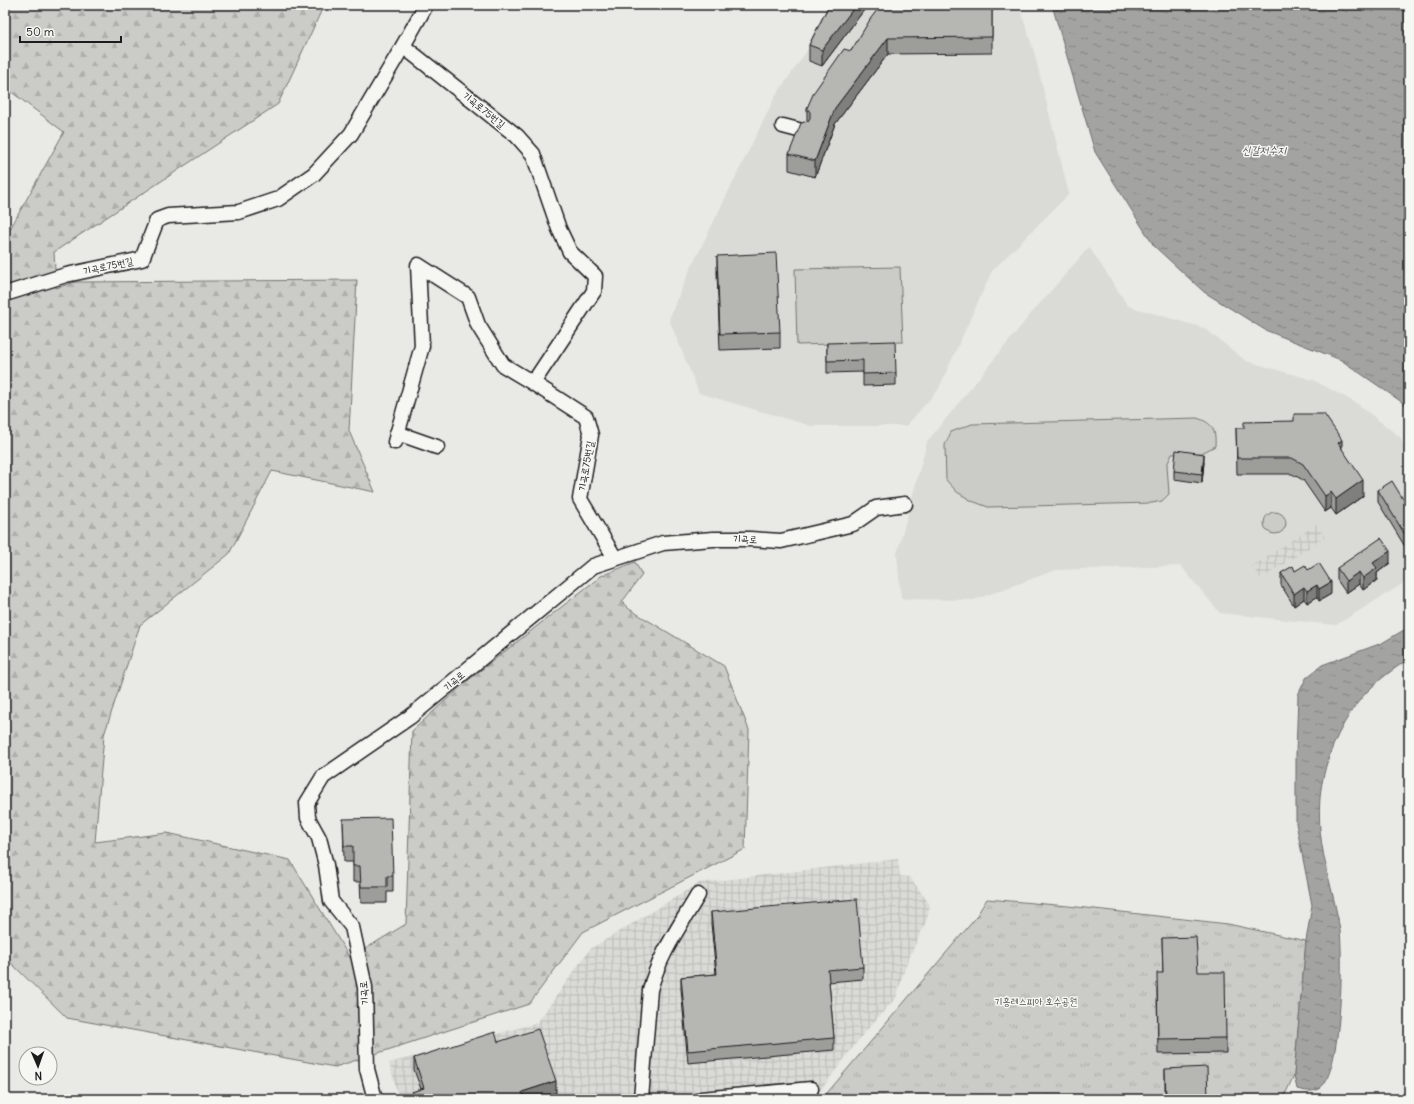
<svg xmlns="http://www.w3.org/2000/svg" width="1414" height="1104" font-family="Delius,'Poor Story',sans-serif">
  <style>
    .built { fill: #dadad6 }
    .industrial { fill: url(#industrial-grid) }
    .green { fill: #cbcbc7; stroke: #747472 }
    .forest { fill: url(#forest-firs); stroke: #747472 }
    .park { fill: url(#park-tufts); stroke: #747472 }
    .water { fill: url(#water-ripples); stroke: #6d6d6c }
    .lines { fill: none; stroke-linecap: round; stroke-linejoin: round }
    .street-casing { stroke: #1c1c1c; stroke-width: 17 }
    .street { stroke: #f6f6f2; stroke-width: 14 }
    .wall { fill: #9d9d9a; stroke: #1c1c1c }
    .shaded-wall { fill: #7f7f7d; stroke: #1c1c1c }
    .building { fill: #b6b6b3; stroke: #1c1c1c }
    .labels { text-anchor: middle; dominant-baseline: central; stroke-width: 3; stroke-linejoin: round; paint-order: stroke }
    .street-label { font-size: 10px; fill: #1c1c1c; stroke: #f6f6f2 }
    .park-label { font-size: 10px; fill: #51514f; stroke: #f6f6f2 }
    .water-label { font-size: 11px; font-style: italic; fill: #525251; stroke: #f6f6f2 }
  </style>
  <defs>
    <pattern id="industrial-grid" width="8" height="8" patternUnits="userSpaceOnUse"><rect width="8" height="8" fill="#dadad6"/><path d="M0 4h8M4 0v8" fill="none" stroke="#babab7"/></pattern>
    <pattern id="forest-firs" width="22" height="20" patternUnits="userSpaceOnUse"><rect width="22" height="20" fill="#cbcbc7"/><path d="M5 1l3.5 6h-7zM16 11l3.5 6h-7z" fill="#aeaeaa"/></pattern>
    <pattern id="park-tufts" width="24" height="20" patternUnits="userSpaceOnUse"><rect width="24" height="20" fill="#cbcbc7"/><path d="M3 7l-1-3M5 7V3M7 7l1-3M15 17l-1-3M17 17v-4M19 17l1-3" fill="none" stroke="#aeaeaa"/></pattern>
    <pattern id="water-ripples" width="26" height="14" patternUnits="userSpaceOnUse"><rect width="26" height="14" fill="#a3a3a1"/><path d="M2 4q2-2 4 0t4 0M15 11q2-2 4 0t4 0" fill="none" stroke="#848482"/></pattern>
  </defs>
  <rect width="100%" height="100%" fill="#e9e9e5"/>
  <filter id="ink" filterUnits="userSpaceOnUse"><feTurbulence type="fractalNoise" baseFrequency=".025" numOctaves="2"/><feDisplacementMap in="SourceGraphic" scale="8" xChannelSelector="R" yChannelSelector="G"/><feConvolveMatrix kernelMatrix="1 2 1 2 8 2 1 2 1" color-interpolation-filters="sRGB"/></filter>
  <g filter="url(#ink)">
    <!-- built -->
    <g class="built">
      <path d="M 836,5 L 1019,5 L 1034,52 L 1069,194 L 992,271 L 938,390 L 906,426 L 811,426 L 699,393 L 669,319 L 689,272 L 775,97 L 826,23 Z"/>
      <path d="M 1089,247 L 1128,306 L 1204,328 L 1246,361 L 1313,380 L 1356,403 L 1400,437 L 1409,453 L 1409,580 L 1336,625 L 1220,613 L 1181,566 L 1056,570 L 974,600 L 901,599 L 897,554 L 927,442 L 1030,315 Z"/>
    </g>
    <!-- industrial -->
    <g class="industrial">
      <path d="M 1317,524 L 1325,537 L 1261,579 L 1252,566 Z"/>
      <path d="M 898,859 L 900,876 L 910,877 L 930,905 L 927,919 L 906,965 L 896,998 L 864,1033 L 814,1099 L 399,1099 L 389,1063 L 537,1023 L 590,949 L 699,883 Z"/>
    </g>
    <!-- green -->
    <g class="green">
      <path d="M 900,267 L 903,342 L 797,345 L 795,269 Z"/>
      <path d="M 1197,418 C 1213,423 1216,430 1215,446 L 1202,453 L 1172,454 L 1167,465 L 1169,494 L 1162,501 L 1152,503 L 988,507 L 972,501 L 957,492 L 946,480 L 945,445 L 951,432 L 972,424 Z"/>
      <circle cx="1275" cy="523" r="11"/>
    </g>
    <!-- forest -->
    <path class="forest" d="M 5,5 L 324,5 L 278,104 L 54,252 L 56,288 L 75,282 L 357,280 L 349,431 L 375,492 L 272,471 L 229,554 L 140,625 L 104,735 L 95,842 L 167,833 L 290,860 L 350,958 L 406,924 L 412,731 L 467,681 L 601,576 L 635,562 L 642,575 L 622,602 L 629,609 L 724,666 L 749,730 L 745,849 L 583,932 L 529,1004 L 335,1067 L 67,1018 L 5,957 L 5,238 L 64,132 L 5,87 Z"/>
    <!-- park -->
    <path class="park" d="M 987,899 L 1068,906 L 1228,924 L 1306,941 L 1294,1075 L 1283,1099 L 822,1099 L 974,920 Z"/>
    <!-- water -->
    <g class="water">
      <path d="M 1052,5 L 1409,5 L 1409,407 L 1341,360 L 1265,330 L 1204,292 L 1154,246 L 1095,152 Z"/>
      <path d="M 1409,627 L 1409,659 C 1393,669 1377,681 1364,695 C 1344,718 1329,749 1323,778 C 1319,795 1319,813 1320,830 C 1323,864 1335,897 1340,931 C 1343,958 1342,1072 1320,1088 C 1312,1093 1305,1091 1297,1089 L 1294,1075 L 1306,941 L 1312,905 L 1296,823 L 1296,754 L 1298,695 L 1306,678 L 1322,665 L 1382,643 Z"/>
    </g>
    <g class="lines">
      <defs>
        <g id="street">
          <path d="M 403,46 L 426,5"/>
          <path d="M 783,126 L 802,131"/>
          <path d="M 5,294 L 66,275 L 142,259 L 157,220 L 168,216 L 239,212 L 278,199 L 314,174 L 351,134 L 403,46 L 517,136 L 533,154 L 559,229 L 570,252 L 595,276 L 594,291 L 533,383 L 586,417 L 591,435 L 580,499 L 615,558"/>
          <path d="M 397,433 L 437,447"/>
          <path d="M 395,442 L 422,346 L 418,265 L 468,297 L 478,325 L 503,365 L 533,383"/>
          <path d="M 375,1099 L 367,1069 L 365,987 L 352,927 L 331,901 L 326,865 L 319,838 L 308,818 L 307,803 L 323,777 L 410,717 L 593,566 L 663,543 L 713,539 L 750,539 L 781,541 L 853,524 L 876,508 L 905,504"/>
          <path d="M 641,1099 L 650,990 C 659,955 680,926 698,895"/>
          <path d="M 701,1099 L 811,1089"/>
        </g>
      </defs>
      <!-- street casing -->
      <use href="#street" class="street-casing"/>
      <!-- street -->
      <use href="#street" class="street"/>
    </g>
    <!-- wall -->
    <g class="wall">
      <path d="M 829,5 L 880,5 L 867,6 L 822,66 L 809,61 L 809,45 Z"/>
      <path d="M 881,5 L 992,5 L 992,53 L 888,54 L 835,124 L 815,177 L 789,170 L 789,154 L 807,121 L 807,108 L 851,51 Z"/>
      <path d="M 717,256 L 780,332 L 780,348 L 720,350 L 717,272 Z"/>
      <path d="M 827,343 L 896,373 L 896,385 L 863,386 L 863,372 L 827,373 Z"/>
      <path d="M 1236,428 L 1342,450 L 1363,496 L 1336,515 L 1331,508 L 1325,512 L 1303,480 L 1292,474 L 1237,474 Z"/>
      <path d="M 1204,462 L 1202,483 L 1174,479 L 1174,471 Z"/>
      <path d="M 1378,490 L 1403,499 L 1409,499 L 1407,550 L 1378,502 Z"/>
      <path d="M 1390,563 L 1377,573 L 1377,580 L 1363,590 L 1359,584 L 1346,593 L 1337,580 L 1337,568 Z"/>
      <path d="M 1308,570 L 1331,594 L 1319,601 L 1317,597 L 1307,603 L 1304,599 L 1294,606 L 1281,585 L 1281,573 L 1295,571 Z"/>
      <path d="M 343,819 L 393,876 L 393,892 L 387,892 L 387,903 L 361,903 L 360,882 L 353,882 L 353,862 L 344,862 Z"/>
      <path d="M 711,912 L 863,967 L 863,979 L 829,982 L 834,1038 L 834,1050 L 688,1063 L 681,989 L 681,977 L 716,974 L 711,924 Z"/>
      <path d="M 1162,938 L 1198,972 L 1226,1038 L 1226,1053 L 1158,1054 L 1157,988 L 1163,973 Z"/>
      <path d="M 498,1042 L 556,1093 L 538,1099 L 412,1099 L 412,1092 L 421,1089 L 414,1070 L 414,1058 Z"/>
      <path d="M 1165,1069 L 1208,1099 L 1165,1099 Z"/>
    </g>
    <!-- shaded-wall -->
    <g class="shaded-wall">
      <path d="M 856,5 L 867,5 L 867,6 L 822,66 L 822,50 Z"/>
      <path d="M 888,38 L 888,54 L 835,124 L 815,177 L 815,161 L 835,108 Z"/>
      <path d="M 1342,440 L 1342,456 L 1338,443 Z"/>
      <path d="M 1204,454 L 1204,462 L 1202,483 L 1202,474 Z"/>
      <path d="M 1363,480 L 1363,496 L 1336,515 L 1336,499 Z"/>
      <path d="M 1331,492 L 1331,508 L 1325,512 L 1325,496 Z"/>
      <path d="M 1409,536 L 1409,548 L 1407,550 L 1407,538 Z"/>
      <path d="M 1390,551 L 1390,563 L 1377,573 L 1377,580 L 1363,590 L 1363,578 L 1373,563 Z"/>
      <path d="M 1359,572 L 1359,584 L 1346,593 L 1346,581 Z"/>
      <path d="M 1331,582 L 1331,594 L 1319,601 L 1319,589 Z"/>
      <path d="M 1317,585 L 1317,597 L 1307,603 L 1307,591 Z"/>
      <path d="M 1304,587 L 1304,599 L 1294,606 L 1294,594 Z"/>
      <path d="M 556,1081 L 556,1093 L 538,1099 L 522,1099 L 522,1092 Z"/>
    </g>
    <!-- building -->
    <g class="building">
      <path d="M 829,5 L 856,5 L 822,50 L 809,45 Z"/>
      <path d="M 881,5 L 992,5 L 992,37 L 888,38 L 835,108 L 815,161 L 789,154 L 801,123 L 808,121 L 810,118 L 810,112 L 807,108 L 814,92 L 844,49 L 851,51 L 871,18 Z"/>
      <path d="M 776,253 L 780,332 L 720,334 L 717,256 Z"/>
      <path d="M 895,341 L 896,373 L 863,374 L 863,360 L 827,361 L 827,343 Z"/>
      <path d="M 1294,414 L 1324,414 L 1342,440 L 1338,443 L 1363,480 L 1336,499 L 1331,492 L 1325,496 L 1303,464 L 1292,458 L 1237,458 L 1236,428 L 1244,428 L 1244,422 L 1294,421 Z"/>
      <path d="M 1176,450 L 1204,454 L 1202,474 L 1174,471 Z"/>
      <path d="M 1392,481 L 1403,499 L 1408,496 L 1409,499 L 1409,536 L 1407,538 L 1378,490 Z"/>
      <path d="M 1381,538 L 1390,551 L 1373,563 L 1377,568 L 1363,578 L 1359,572 L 1346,581 L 1337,568 Z"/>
      <path d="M 1319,563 L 1331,582 L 1319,589 L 1317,585 L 1307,591 L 1304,587 L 1294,594 L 1281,573 L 1293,566 L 1295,571 L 1305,565 L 1308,570 Z"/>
      <path d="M 391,818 L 393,876 L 387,876 L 387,887 L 361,887 L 360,866 L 353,866 L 353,846 L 344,846 L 343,819 Z"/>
      <path d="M 857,899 L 863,967 L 828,970 L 834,1038 L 688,1051 L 681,977 L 717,974 L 711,912 Z"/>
      <path d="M 1196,937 L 1198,972 L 1225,972 L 1226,1038 L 1158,1039 L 1157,973 L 1163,973 L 1162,938 Z"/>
      <path d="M 538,1029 L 556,1081 L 522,1092 L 525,1099 L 414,1099 L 412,1092 L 424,1088 L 414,1058 L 495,1032 L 498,1042 Z"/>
      <path d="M 1207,1067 L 1208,1099 L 1166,1099 L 1165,1069 Z"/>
    </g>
  </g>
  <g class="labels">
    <!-- street labels -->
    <g class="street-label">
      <text transform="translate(484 110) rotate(39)">기곡로75번길</text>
      <text transform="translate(108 266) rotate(-12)">기곡로75번길</text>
      <text transform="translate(586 466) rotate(-80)">기곡로75번길</text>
      <text transform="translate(745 539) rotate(2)">기곡로</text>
      <text transform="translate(454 681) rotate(-40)">기곡로</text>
      <text transform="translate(364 993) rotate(-95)">기곡로</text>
    </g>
    <!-- park labels -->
    <g class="park-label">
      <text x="1036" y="1001">기흥레스피아 호수공원</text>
    </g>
    <!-- water labels -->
    <g class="water-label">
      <text x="1264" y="150">신갈저수지</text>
    </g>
  </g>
  <!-- margin -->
  <rect width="1414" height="1104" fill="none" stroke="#f6f6f2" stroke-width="20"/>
  <rect x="10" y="10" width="1394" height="1084" fill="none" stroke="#1c1c1c" stroke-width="1.5" filter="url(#ink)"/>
  <!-- north arrow -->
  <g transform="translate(38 1066) rotate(178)"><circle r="19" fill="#f6f6f2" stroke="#9f9f9c"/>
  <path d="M0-3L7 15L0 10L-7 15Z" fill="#1c1c1c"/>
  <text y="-6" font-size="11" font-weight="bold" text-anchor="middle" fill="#1c1c1c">N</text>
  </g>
  <!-- scale -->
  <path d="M20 36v6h101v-6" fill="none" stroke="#1c1c1c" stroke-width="2"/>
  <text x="26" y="36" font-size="12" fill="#1c1c1c" stroke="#f6f6f2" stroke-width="3" paint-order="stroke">50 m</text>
</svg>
